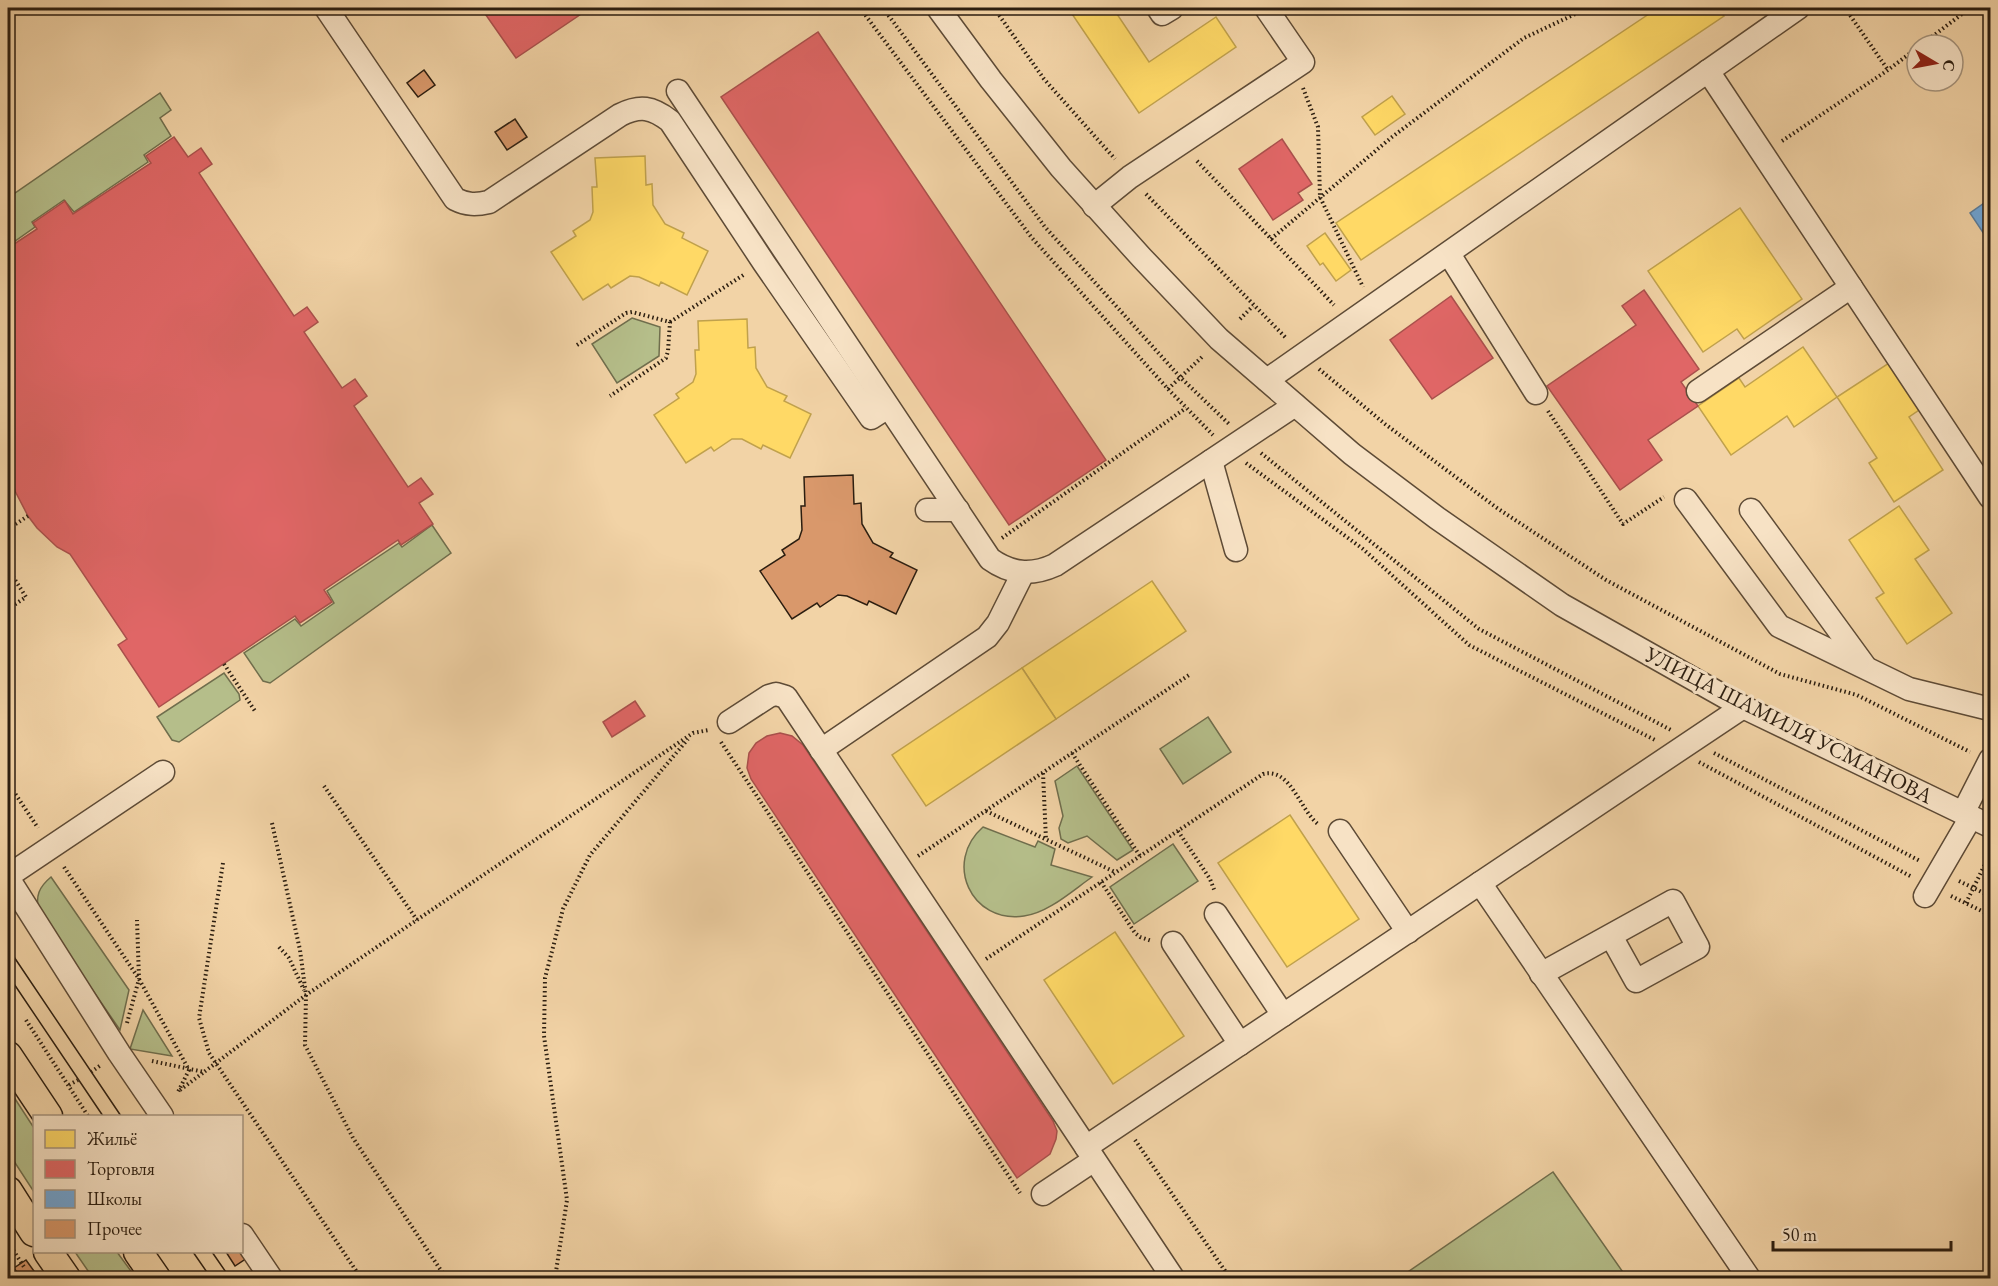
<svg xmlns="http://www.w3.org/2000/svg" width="1998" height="1286" font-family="'EB Garamond',serif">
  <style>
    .green { fill: #b5be8a; stroke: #706e4d; stroke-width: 1.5 }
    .homes { fill: #ffd966; stroke: #c0a14c; stroke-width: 1.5 }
    .shops { fill: #e06666; stroke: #aa504c; stroke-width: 1.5 }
    .schools { fill: #6fa8dc; stroke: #5b7f9f; stroke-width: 1.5 }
    .building { fill: #d9986b; stroke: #2c1e10; stroke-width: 1.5 }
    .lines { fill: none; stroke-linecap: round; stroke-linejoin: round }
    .minor-casing { stroke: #5e4b36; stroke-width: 25 }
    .major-casing { stroke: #2c1e10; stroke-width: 31 }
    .path { stroke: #2c1e10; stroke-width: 4; stroke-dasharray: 1.5 3; stroke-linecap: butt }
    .minor { stroke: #f7e2c5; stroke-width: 22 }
    .major { stroke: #f2d3a6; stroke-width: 28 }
    .tram { stroke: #2c1e10; stroke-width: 1.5 }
    .labels { text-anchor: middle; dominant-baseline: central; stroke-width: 6; stroke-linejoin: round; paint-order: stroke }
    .street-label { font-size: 22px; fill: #2c1e10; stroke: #f7e2c5 }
  </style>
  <rect width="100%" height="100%" fill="#f2d3a6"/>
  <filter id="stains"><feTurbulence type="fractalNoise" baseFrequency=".00333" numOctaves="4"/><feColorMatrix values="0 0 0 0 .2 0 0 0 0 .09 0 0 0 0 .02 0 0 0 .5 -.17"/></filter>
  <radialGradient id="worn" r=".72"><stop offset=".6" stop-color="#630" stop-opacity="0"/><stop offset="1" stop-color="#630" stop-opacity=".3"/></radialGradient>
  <!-- green -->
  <g class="green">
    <path d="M 160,93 L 171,110 L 160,118 L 171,136 L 144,155 L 148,162 L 74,212 L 64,200 L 32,222 L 35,227 L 8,246 L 8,198 Z"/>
    <path d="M 632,318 L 660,327 L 659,356 L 617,383 L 592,344 Z"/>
    <path d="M 432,525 L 451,553 L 270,683 L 263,681 L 244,653 L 295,619 L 301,626 L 334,603 L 327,591 L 399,543 L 402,547 Z"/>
    <path d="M 224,673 L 239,694 L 240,700 L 179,742 L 172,740 L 157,717 Z"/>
    <path d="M 1208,717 L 1231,752 L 1183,784 L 1160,749 Z"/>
    <path d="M 1077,766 L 1133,850 L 1117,860 L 1087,836 L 1068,843 L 1061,839 L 1059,828 L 1063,816 L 1055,781 Z"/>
    <path d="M 983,827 L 1035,847 L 1038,841 L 1055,849 L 1051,865 L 1092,877 C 1072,891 1048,913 1024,916 C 971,924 943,862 983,827 Z"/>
    <path d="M 1173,844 L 1198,881 L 1134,924 L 1110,887 Z"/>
    <path d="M 51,877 L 129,990 L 120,1030 L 39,912 C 35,896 39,887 51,877 Z"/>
    <path d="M 143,1010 L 172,1056 L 130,1049 Z"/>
    <path d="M 8,1088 L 34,1128 L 34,1192 L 8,1152 Z"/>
    <path d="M 1553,1172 L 1627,1278 L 1399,1278 Z"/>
    <path d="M 75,1252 L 117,1252 L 136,1278 L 93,1278 Z"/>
  </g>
  <!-- homes -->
  <g class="homes">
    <path d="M 1068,8 L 1113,8 L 1149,62 L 1216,17 L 1236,47 L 1139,113 Z"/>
    <path d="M 1658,8 L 1718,8 L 1724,16 L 1361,260 L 1336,223 Z"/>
    <path d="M 1392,96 L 1405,114 L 1375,135 L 1362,117 Z"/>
    <path d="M 645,156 L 646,185 L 652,184 L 653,205 L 665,224 L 684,233 L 682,238 L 708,251 L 687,295 L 661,282 L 659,286 L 639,277 L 630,276 L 611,288 L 608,284 L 583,300 L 551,252 L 576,236 L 573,231 L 590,220 L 593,212 L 592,187 L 597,187 L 595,158 Z"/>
    <path d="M 1740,208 L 1802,299 L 1744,339 L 1737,329 L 1703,352 L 1648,271 Z"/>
    <path d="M 1325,233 L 1351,270 L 1336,281 L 1323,263 L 1320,265 L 1307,246 Z"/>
    <path d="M 747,319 L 748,348 L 755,347 L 756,368 L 767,387 L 787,396 L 784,401 L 811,414 L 790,458 L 763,445 L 761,449 L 742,439 L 732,439 L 714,451 L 711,447 L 686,463 L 654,415 L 679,398 L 676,394 L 693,382 L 696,374 L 695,350 L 699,350 L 698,321 Z"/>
    <path d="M 1803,347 L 1837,397 L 1794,427 L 1787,416 L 1731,455 L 1698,406 L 1739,378 L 1745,387 Z"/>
    <path d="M 1892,361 L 1922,408 L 1909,417 L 1943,470 L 1894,502 L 1869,463 L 1877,458 L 1837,397 Z"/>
    <path d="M 1899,506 L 1929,550 L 1915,559 L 1952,613 L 1907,644 L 1876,598 L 1884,593 L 1849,540 Z"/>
    <path d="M 1152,581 L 1186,631 L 1056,719 L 1022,668 Z"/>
    <path d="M 1022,668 L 1056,719 L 926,806 L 892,755 Z"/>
    <path d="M 1290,815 L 1359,919 L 1287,967 L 1218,863 Z"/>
    <path d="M 1115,932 L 1184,1036 L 1113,1084 L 1044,980 Z"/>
  </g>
  <!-- shops -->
  <g class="shops">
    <path d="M 481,8 L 590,8 L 516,58 Z"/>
    <path d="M 818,32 L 1106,460 L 1009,525 L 721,97 Z"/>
    <path d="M 174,137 L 188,157 L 201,148 L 212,164 L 199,173 L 294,316 L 307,307 L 318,322 L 304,332 L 342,388 L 355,379 L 367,396 L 354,406 L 408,487 L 421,478 L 433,494 L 419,503 L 433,524 L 401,545 L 398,540 L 324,590 L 332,602 L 300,623 L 295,616 L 159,707 L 118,645 L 127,639 L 70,554 L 57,547 L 37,528 L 28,516 L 15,491 L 8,460 L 8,248 L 37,229 L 33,223 L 65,201 L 73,214 L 151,163 L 146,156 Z"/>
    <path d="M 1282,139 L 1312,184 L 1298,193 L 1303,200 L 1273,220 L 1239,169 Z"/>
    <path d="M 1644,290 L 1699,369 L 1681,382 L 1698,406 L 1648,440 L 1662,460 L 1620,490 L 1547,386 L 1636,325 L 1622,306 Z"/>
    <path d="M 1451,296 L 1493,358 L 1432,399 L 1390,340 Z"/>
    <path d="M 635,701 L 645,716 L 612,737 L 603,722 Z"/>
    <path d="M 780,733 L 792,736 L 803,745 L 1053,1121 L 1057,1131 L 1056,1139 L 1050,1154 L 1017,1178 L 751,779 L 747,768 L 749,753 L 756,743 L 767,736 Z"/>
  </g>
  <!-- schools -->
  <path class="schools" d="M 1990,199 L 1990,243 L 1970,213 Z"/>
  <!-- building -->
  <g class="building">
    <path d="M 424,70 L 435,85 L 418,97 L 407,83 Z"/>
    <path d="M 515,119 L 527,137 L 507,150 L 495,132 Z"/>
    <path d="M 853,475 L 854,504 L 861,503 L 862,524 L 873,543 L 893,553 L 890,557 L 917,570 L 896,614 L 869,601 L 867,605 L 847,596 L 838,595 L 820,607 L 817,603 L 792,619 L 760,571 L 785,555 L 782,550 L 799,539 L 802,530 L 801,506 L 805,506 L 804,477 Z"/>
    <path d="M 226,1252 L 242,1252 L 247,1258 L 235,1266 Z"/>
    <path d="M 26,1260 L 39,1278 L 21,1278 L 14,1268 Z"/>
  </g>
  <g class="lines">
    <defs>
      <g id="minor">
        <path d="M 326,8 L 455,199 C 467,205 476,205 489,202 L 620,115 C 640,105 652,107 670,121 L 764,263 L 871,418 L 888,407"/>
        <path d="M 938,8 L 991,80 L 1061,168 L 1142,258 L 1219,339 L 1352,454 L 1437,518 L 1562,605 L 1743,707 L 1990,826"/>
        <path d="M 1158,8 L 1162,14 L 1172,8"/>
        <path d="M 1708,71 L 1990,497"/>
        <path d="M 678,91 L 990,559 C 1011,574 1031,576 1055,565 L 1295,405"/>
        <path d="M 1094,206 L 1130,177 L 1303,62 L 1266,8"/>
        <path d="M 1449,254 L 1536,393"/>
        <path d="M 1267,380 L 1798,8"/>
        <path d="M 1698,391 L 1851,287"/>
        <path d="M 1211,461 L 1236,550"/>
        <path d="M 1686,500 L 1779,626 L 1909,689 L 1990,709"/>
        <path d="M 927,510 L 958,510"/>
        <path d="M 1751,510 L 1864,665"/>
        <path d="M 729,722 L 769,696 L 776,694 L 786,697 L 1086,1147 L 1743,707"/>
        <path d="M 821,750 L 987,637 L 998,623 L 1023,573"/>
        <path d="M 1963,813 L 1990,760"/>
        <path d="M 1340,831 L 1408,932"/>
        <path d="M 8,876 L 163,772"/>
        <path d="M 8,878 L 119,1053 L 162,1116"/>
        <path d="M 1480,883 L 1749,1278"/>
        <path d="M 1925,896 L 1971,817"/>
        <path d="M 1216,914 L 1283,1015"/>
        <path d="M 1173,943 L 1240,1044"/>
        <path d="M 1541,974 L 1673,901 L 1698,947 L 1636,981 L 1611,936"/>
        <path d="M 1086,1147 L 1173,1278"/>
        <path d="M 1043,1194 L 1094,1160"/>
        <path d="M 242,1235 L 271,1278"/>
      </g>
      <g id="major">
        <path d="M 8,1056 L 48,1116"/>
        <path d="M 8,1191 L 34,1232"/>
        <path d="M 48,1252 L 66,1278"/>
        <path d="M 138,1252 L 156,1278"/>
      </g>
    </defs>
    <!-- minor casing -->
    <use href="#minor" class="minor-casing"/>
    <!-- major casing -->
    <use href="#major" class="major-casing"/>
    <!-- path -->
    <g class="path">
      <path d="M 860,8 L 1032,238 L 1168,389 L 1213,435"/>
      <path d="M 883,8 L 1045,227 L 1180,377 L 1229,424"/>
      <path d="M 994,8 L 1044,79 L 1115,159"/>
      <path d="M 1845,8 L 1888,70"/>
      <path d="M 1921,45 L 1970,8"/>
      <path d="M 1303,88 L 1318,127 L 1320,197 L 1363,287"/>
      <path d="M 1782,141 L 1888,70 L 1917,48"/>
      <path d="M 1197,161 L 1334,305"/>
      <path d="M 1146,194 L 1287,339"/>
      <path d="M 1271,239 L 1392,137 L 1524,38 L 1588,8"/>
      <path d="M 1240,319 L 1253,306"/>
      <path d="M 670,322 L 745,274"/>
      <path d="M 577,345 L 626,313 L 632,312 L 670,322 L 668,351 L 666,358 L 610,396"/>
      <path d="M 1319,369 L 1385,424 L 1497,508 L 1606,580 L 1780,674 L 1857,695 L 1970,752"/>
      <path d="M 1168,389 L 1202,357"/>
      <path d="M 1548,411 L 1623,524 L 1664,497"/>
      <path d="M 1261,453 L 1479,629 L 1671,730"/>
      <path d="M 1246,463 L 1363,549 L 1469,645 L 1655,740"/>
      <path d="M 8,529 L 28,516"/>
      <path d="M 1002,538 L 1186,408"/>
      <path d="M 8,569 L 26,597 L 8,609"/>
      <path d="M 224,664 L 255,711"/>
      <path d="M 721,742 L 1020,1193"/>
      <path d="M 1072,753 L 1140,856"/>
      <path d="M 1714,753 L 1920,861"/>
      <path d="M 1699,762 L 1912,877"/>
      <path d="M 1043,773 L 1046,840"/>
      <path d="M 8,783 L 38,828"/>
      <path d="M 324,786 L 417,920"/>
      <path d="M 986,811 L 1115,872"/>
      <path d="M 272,823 L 300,950 L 306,995 L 305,1045 L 353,1138 L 446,1278"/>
      <path d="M 1178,831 L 1210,879 L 1215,892"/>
      <path d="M 918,856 L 1189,675"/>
      <path d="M 223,863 L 199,1018 L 209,1053 L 361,1278"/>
      <path d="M 64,867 L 139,979 L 189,1070 L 178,1092"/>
      <path d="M 1959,881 L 1990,896"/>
      <path d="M 1101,882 L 1135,933 L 1140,937 L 1152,941"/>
      <path d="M 1951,896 L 1990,915"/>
      <path d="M 1966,903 L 1990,854"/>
      <path d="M 279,947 L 289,958 L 304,990"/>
      <path d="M 986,959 L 1263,774 C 1291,767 1300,811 1319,825"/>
      <path d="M 26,1020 L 88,1116"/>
      <path d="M 127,1023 L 139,979 L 137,920"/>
      <path d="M 152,1061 L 204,1072 L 306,995 L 693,733 L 709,730"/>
      <path d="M 91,1072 L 101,1065"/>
      <path d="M 69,1085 L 78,1080"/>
      <path d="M 180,1090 L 204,1072"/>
      <path d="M 1135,1140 L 1230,1278"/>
      <path d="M 8,1247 L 10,1245 L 24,1267"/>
      <path d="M 555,1278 L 567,1200 L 544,1036 L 545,978 L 563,909 L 590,855 L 688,739"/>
    </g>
    <!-- minor -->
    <use href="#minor" class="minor"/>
    <!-- major -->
    <use href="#major" class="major"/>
    <!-- tram -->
    <g class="tram">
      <path d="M 8,948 L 121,1116"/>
      <path d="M 8,975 L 103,1116"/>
      <path d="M 193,1252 L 211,1278"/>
      <path d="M 212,1252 L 230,1278"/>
    </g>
  </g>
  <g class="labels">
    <!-- street labels -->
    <g class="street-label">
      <text transform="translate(1789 725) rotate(27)">УЛИЦА ШАМИЛЯ УСМАНОВА</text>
    </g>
  </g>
  <!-- margin -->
  <rect width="1998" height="1286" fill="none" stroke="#f2d3a6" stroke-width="30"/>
  <rect x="9" y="9" width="1980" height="1268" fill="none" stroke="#2c1e10" stroke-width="3"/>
  <rect x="15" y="15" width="1968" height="1256" fill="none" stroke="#2c1e10" stroke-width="1.5"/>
  <!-- legend -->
  <rect x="33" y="1115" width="210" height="138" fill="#f7e2c5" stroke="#a6947d" stroke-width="1.5"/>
  <rect x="45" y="1130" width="30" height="18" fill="#ffd966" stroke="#a6947d" stroke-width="1.5"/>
  <text x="87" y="1145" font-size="18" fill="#2c1e10">Жильё</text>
  <rect x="45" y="1160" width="30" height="18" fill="#e06666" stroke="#a6947d" stroke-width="1.5"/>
  <text x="87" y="1175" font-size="18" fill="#2c1e10">Торговля</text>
  <rect x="45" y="1190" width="30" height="18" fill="#6fa8dc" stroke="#a6947d" stroke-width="1.5"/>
  <text x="87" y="1205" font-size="18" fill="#2c1e10">Школы</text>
  <rect x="45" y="1220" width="30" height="18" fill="#d9986b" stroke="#a6947d" stroke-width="1.5"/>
  <text x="87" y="1235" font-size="18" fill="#2c1e10">Прочее</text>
  <!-- north arrow -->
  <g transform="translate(1935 63) rotate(100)"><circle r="28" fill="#f7e2c5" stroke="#a6947d" stroke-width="1.5"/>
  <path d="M0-4.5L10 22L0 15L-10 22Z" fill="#8f2418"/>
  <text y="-9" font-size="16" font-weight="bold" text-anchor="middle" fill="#2c1e10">С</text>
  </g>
  <!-- scale -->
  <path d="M1773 1241v9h178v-9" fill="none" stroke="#2c1e10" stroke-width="3"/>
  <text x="1782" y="1241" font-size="18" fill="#2c1e10" stroke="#f7e2c5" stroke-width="4.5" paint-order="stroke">50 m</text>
  <rect width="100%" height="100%" filter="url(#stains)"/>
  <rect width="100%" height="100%" fill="url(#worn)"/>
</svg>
